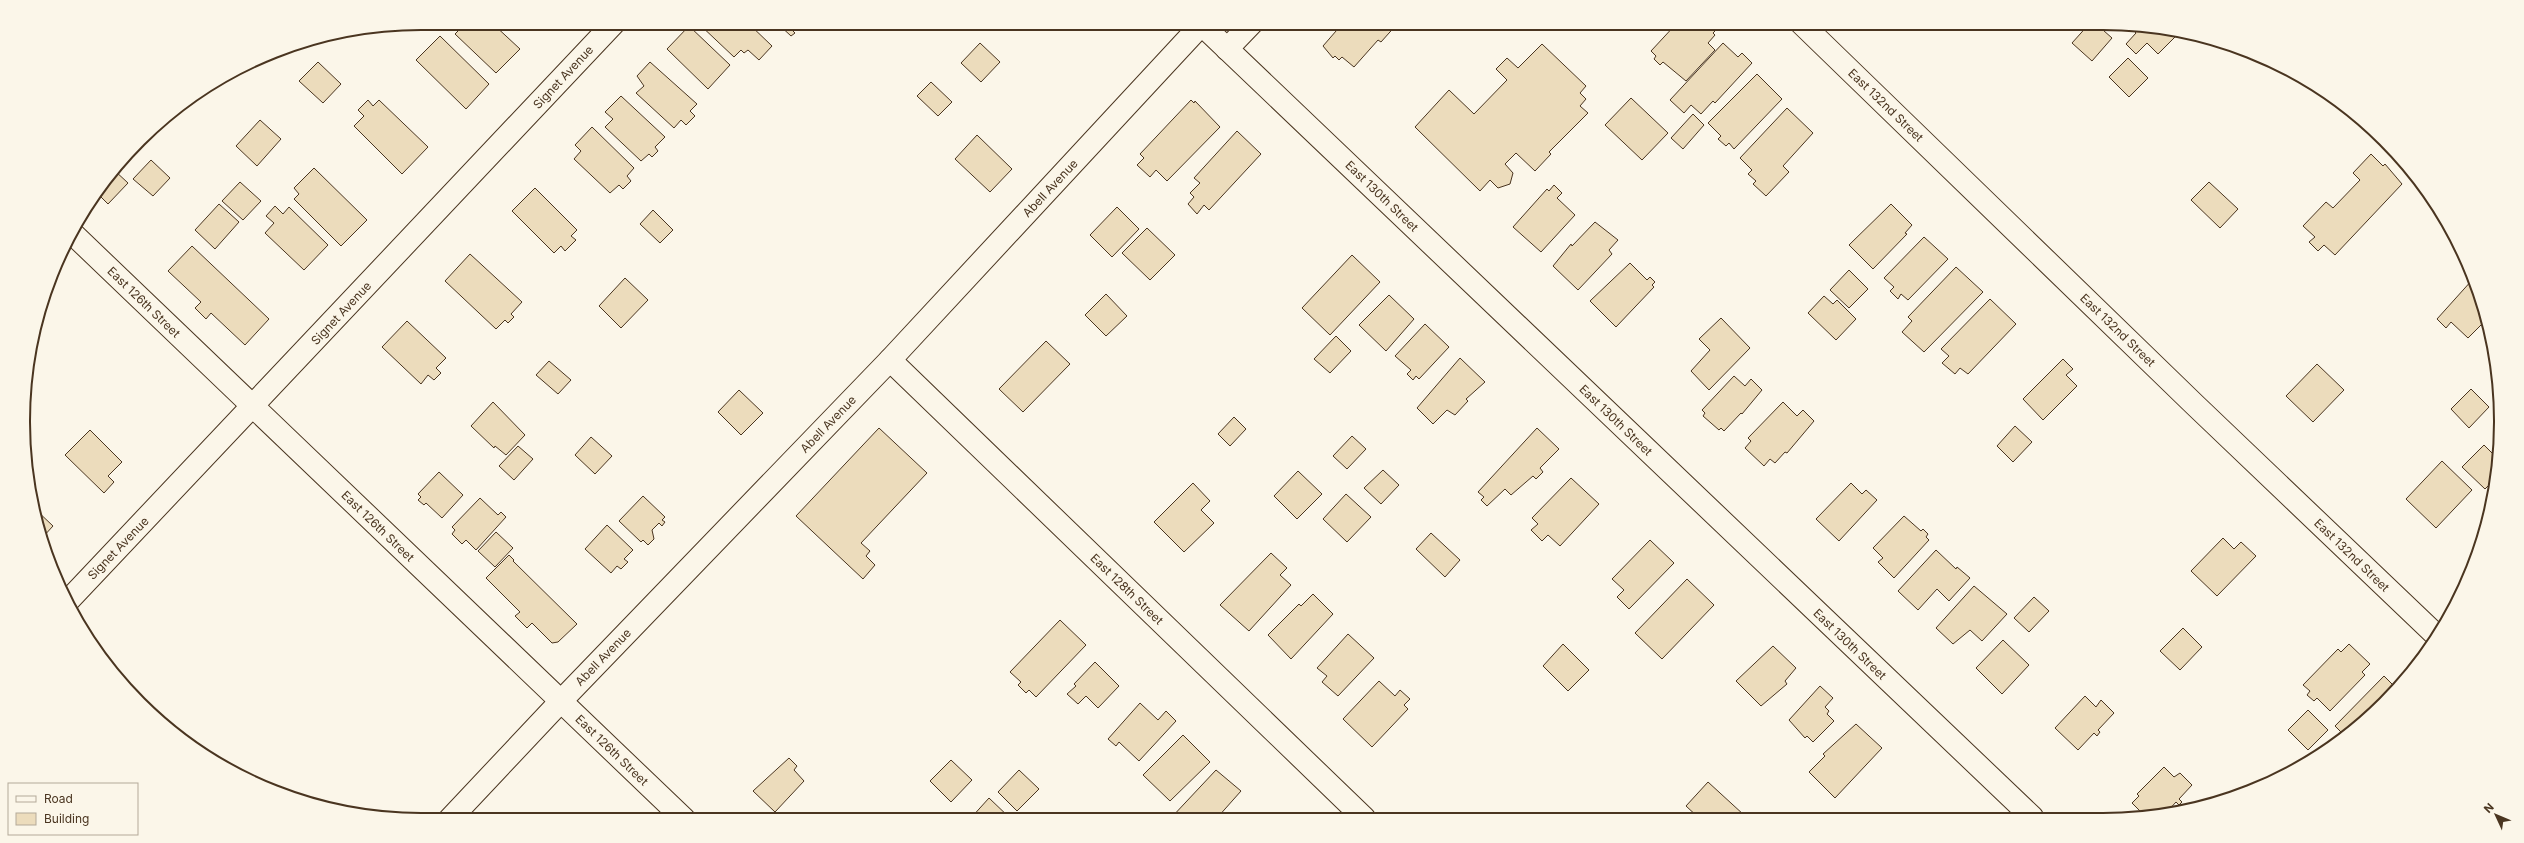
<svg xmlns="http://www.w3.org/2000/svg" width="2524" height="843" font-family="Inter,sans-serif">
  <style>
    .building { fill: #ecdcbc; stroke: #4a3520 }
    .lines { fill: none; stroke-linecap: round; stroke-linejoin: round }
    .minor-casing { stroke: #4a3520; stroke-width: 24 }
    .tertiary-casing { stroke: #4a3520; stroke-width: 24 }
    .minor { stroke: #fbf6e9; stroke-width: 22 }
    .tertiary { stroke: #fbf6e9; stroke-width: 22 }
    .labels { text-anchor: middle; dominant-baseline: central; stroke-width: 3; stroke-linejoin: round; paint-order: stroke }
    .street-label { font-size: 12px; fill: #4a3520; stroke: #fbf6e9 }
    .rim { fill: none; stroke: #4a3520; stroke-width: 2 }
  </style>
  <rect width="100%" height="100%" fill="#fbf6e9"/>
  <!-- building -->
  <g class="building">
    <path d="M 459,23 L 492,23 L 520,49 L 496,73 L 455,34 L 462,27 Z"/>
    <path d="M 698,23 L 748,23 L 772,46 L 759,60 L 748,50 L 744,53 L 741,50 L 734,57 Z"/>
    <path d="M 777,23 L 785,23 L 795,33 L 791,36 Z"/>
    <path d="M 878,23 L 893,23 L 886,30 Z"/>
    <path d="M 1343,23 L 1398,23 L 1381,42 L 1378,40 L 1354,67 L 1342,57 L 1339,60 L 1335,56 L 1333,58 L 1323,46 Z"/>
    <path d="M 1677,23 L 1711,23 L 1717,29 L 1713,33 L 1715,35 L 1708,43 L 1715,50 L 1686,81 L 1663,62 L 1660,65 L 1654,59 L 1656,56 L 1651,51 Z"/>
    <path d="M 2090,23 L 2095,23 L 2112,38 L 2092,61 L 2072,43 Z"/>
    <path d="M 689,26 L 730,65 L 708,89 L 667,49 Z"/>
    <path d="M 2132,27 L 2179,33 L 2158,54 L 2147,43 L 2136,54 L 2126,44 L 2136,33 L 2131,28 Z"/>
    <path d="M 440,36 L 489,84 L 466,109 L 416,60 Z"/>
    <path d="M 980,43 L 1000,62 L 981,82 L 961,63 Z"/>
    <path d="M 1723,43 L 1738,57 L 1742,53 L 1752,63 L 1715,103 L 1713,101 L 1701,114 L 1691,105 L 1684,113 L 1670,100 Z"/>
    <path d="M 1542,44 L 1586,86 L 1580,93 L 1586,99 L 1580,106 L 1588,113 L 1549,152 L 1551,154 L 1535,171 L 1516,153 L 1505,164 L 1513,173 L 1510,184 L 1498,188 L 1490,180 L 1480,191 L 1415,127 L 1449,90 L 1474,114 L 1507,80 L 1496,69 L 1507,58 L 1518,68 Z"/>
    <path d="M 2128,58 L 2148,78 L 2129,97 L 2109,77 Z"/>
    <path d="M 318,62 L 341,84 L 323,103 L 299,81 Z"/>
    <path d="M 650,62 L 697,104 L 690,111 L 695,116 L 686,125 L 681,120 L 674,128 L 636,93 L 644,86 L 637,76 Z"/>
    <path d="M 1757,74 L 1782,99 L 1734,149 L 1729,143 L 1726,146 L 1718,139 L 1721,136 L 1708,123 Z"/>
    <path d="M 931,82 L 952,102 L 938,116 L 917,96 Z"/>
    <path d="M 621,96 L 665,137 L 655,147 L 658,151 L 652,157 L 649,154 L 641,161 L 605,127 L 613,119 L 605,112 Z"/>
    <path d="M 1631,98 L 1668,133 L 1642,160 L 1605,125 Z"/>
    <path d="M 368,100 L 373,106 L 379,100 L 428,147 L 402,174 L 354,126 L 364,116 L 358,110 Z"/>
    <path d="M 1191,100 L 1194,103 L 1195,101 L 1220,127 L 1167,181 L 1156,170 L 1150,177 L 1137,165 L 1144,158 L 1140,154 Z"/>
    <path d="M 184,104 L 159,131 L 154,127 L 159,122 Z"/>
    <path d="M 1787,108 L 1813,133 L 1783,166 L 1789,172 L 1766,196 L 1753,184 L 1756,181 L 1748,174 L 1752,170 L 1740,158 Z"/>
    <path d="M 1693,114 L 1704,125 L 1683,149 L 1671,138 Z"/>
    <path d="M 260,120 L 281,139 L 257,166 L 236,146 Z"/>
    <path d="M 592,127 L 634,168 L 627,176 L 631,181 L 623,189 L 619,185 L 610,193 L 574,159 L 581,151 L 575,145 Z"/>
    <path d="M 1237,131 L 1261,154 L 1209,210 L 1204,205 L 1197,214 L 1188,204 L 1194,197 L 1190,193 L 1200,183 L 1194,178 Z"/>
    <path d="M 977,135 L 1012,169 L 990,192 L 955,159 Z"/>
    <path d="M 2371,154 L 2383,166 L 2385,164 L 2402,184 L 2335,255 L 2324,245 L 2318,251 L 2309,242 L 2315,237 L 2303,226 L 2326,202 L 2333,208 L 2360,180 L 2353,173 Z"/>
    <path d="M 151,160 L 170,178 L 153,196 L 133,179 Z"/>
    <path d="M 314,168 L 367,220 L 341,246 L 294,199 L 299,194 L 294,188 Z"/>
    <path d="M 114,170 L 128,183 L 108,204 L 97,193 Z"/>
    <path d="M 240,182 L 261,201 L 243,220 L 222,201 Z"/>
    <path d="M 2209,182 L 2238,209 L 2220,228 L 2191,200 Z"/>
    <path d="M 1554,185 L 1562,193 L 1557,198 L 1575,215 L 1541,252 L 1513,227 L 1547,189 L 1549,191 Z"/>
    <path d="M 535,188 L 577,230 L 571,236 L 576,240 L 565,251 L 561,246 L 554,253 L 512,211 Z"/>
    <path d="M 219,204 L 239,222 L 215,249 L 195,230 Z"/>
    <path d="M 1891,204 L 1912,225 L 1905,233 L 1907,234 L 1873,269 L 1849,245 Z"/>
    <path d="M 275,206 L 283,214 L 289,207 L 328,245 L 304,270 L 265,233 L 274,223 L 266,216 Z"/>
    <path d="M 1117,207 L 1139,229 L 1112,257 L 1090,235 Z"/>
    <path d="M 653,210 L 673,230 L 660,243 L 640,224 Z"/>
    <path d="M 1595,222 L 1618,240 L 1609,250 L 1612,254 L 1578,290 L 1553,266 L 1571,244 L 1572,246 Z"/>
    <path d="M 1147,228 L 1175,255 L 1150,280 L 1122,253 Z"/>
    <path d="M 1924,237 L 1948,259 L 1908,300 L 1901,294 L 1898,299 L 1890,291 L 1894,287 L 1884,278 Z"/>
    <path d="M 192,246 L 269,319 L 245,345 L 211,313 L 206,319 L 195,308 L 201,302 L 168,271 Z"/>
    <path d="M 470,254 L 522,302 L 511,314 L 514,317 L 508,323 L 505,320 L 496,329 L 445,281 Z"/>
    <path d="M 1352,255 L 1380,282 L 1330,335 L 1302,308 Z"/>
    <path d="M 1630,263 L 1647,280 L 1650,277 L 1655,282 L 1652,285 L 1654,287 L 1616,327 L 1590,301 Z"/>
    <path d="M 1956,267 L 1983,292 L 1924,352 L 1902,332 L 1912,321 L 1908,317 Z"/>
    <path d="M 1849,270 L 1868,289 L 1849,308 L 1830,290 Z"/>
    <path d="M 625,278 L 648,300 L 621,328 L 599,306 Z"/>
    <path d="M 2473,279 L 2480,293 L 2486,320 L 2468,338 L 2451,322 L 2446,328 L 2437,319 Z"/>
    <path d="M 1106,294 L 1127,316 L 1106,336 L 1085,315 Z"/>
    <path d="M 1389,295 L 1414,319 L 1386,351 L 1359,325 Z"/>
    <path d="M 1824,296 L 1833,304 L 1837,300 L 1856,319 L 1836,340 L 1808,313 Z"/>
    <path d="M 1990,299 L 2016,324 L 1968,374 L 1960,368 L 1955,374 L 1942,363 L 1949,356 L 1941,349 Z"/>
    <path d="M 1721,318 L 1750,348 L 1709,390 L 1691,371 L 1710,350 L 1699,339 Z"/>
    <path d="M 407,321 L 446,358 L 436,368 L 441,373 L 434,380 L 428,375 L 421,384 L 382,347 Z"/>
    <path d="M 1425,324 L 1449,347 L 1419,379 L 1416,376 L 1413,380 L 1407,374 L 1411,370 L 1395,356 Z"/>
    <path d="M 1336,336 L 1351,351 L 1330,373 L 1314,359 Z"/>
    <path d="M 1046,341 L 1070,364 L 1023,412 L 999,389 Z"/>
    <path d="M 1460,358 L 1485,382 L 1466,399 L 1468,401 L 1455,415 L 1447,410 L 1433,424 L 1417,408 Z"/>
    <path d="M 2063,359 L 2073,369 L 2066,375 L 2077,386 L 2043,420 L 2023,399 Z"/>
    <path d="M 549,361 L 571,380 L 558,394 L 536,375 Z"/>
    <path d="M 2317,364 L 2344,390 L 2313,422 L 2286,396 Z"/>
    <path d="M 1734,376 L 1745,386 L 1751,379 L 1762,390 L 1742,414 L 1741,413 L 1724,431 L 1721,428 L 1719,430 L 1703,416 L 1705,413 L 1702,410 Z"/>
    <path d="M 2471,389 L 2489,407 L 2469,428 L 2451,409 Z"/>
    <path d="M 739,390 L 763,413 L 741,435 L 718,412 Z"/>
    <path d="M 493,402 L 525,435 L 506,455 L 495,446 L 494,448 L 471,426 Z"/>
    <path d="M 1783,402 L 1797,416 L 1803,410 L 1814,421 L 1787,453 L 1785,452 L 1775,463 L 1770,459 L 1764,466 L 1745,448 L 1751,441 L 1748,438 Z"/>
    <path d="M 1234,417 L 1246,429 L 1230,446 L 1218,434 Z"/>
    <path d="M 2015,426 L 2032,442 L 2013,462 L 1997,446 Z"/>
    <path d="M 879,428 L 927,473 L 861,543 L 870,551 L 866,556 L 875,565 L 863,579 L 796,516 Z"/>
    <path d="M 1537,428 L 1559,449 L 1540,468 L 1543,472 L 1536,479 L 1533,476 L 1511,495 L 1505,489 L 1487,506 L 1481,500 L 1484,497 L 1478,492 Z"/>
    <path d="M 90,430 L 122,462 L 108,476 L 114,482 L 104,493 L 65,455 Z"/>
    <path d="M 1352,436 L 1366,449 L 1347,469 L 1333,456 Z"/>
    <path d="M 591,437 L 612,456 L 595,474 L 575,455 Z"/>
    <path d="M 2484,445 L 2498,459 L 2495,479 L 2485,489 L 2462,467 Z"/>
    <path d="M 518,446 L 533,459 L 514,480 L 499,466 Z"/>
    <path d="M 2442,461 L 2472,490 L 2436,528 L 2406,499 Z"/>
    <path d="M 1383,470 L 1399,485 L 1381,504 L 1364,488 Z"/>
    <path d="M 1298,471 L 1322,494 L 1297,519 L 1274,496 Z"/>
    <path d="M 439,472 L 463,495 L 442,518 L 426,503 L 424,505 L 418,500 L 421,497 L 418,494 Z"/>
    <path d="M 1571,478 L 1599,504 L 1560,546 L 1548,535 L 1542,541 L 1531,530 L 1538,524 L 1532,518 Z"/>
    <path d="M 1193,483 L 1210,501 L 1201,510 L 1214,523 L 1184,552 L 1154,522 Z"/>
    <path d="M 1851,483 L 1862,494 L 1866,490 L 1877,500 L 1839,541 L 1816,519 Z"/>
    <path d="M 1346,494 L 1371,517 L 1347,542 L 1323,519 Z"/>
    <path d="M 643,496 L 665,517 L 662,520 L 665,522 L 662,526 L 659,523 L 652,530 L 654,539 L 648,545 L 643,540 L 641,542 L 619,521 Z"/>
    <path d="M 480,498 L 498,515 L 501,512 L 506,517 L 476,550 L 466,540 L 462,544 L 452,534 L 455,530 L 452,527 Z"/>
    <path d="M 34,508 L 53,526 L 42,538 L 37,524 Z"/>
    <path d="M 1904,516 L 1921,531 L 1923,529 L 1928,534 L 1926,537 L 1929,540 L 1894,578 L 1878,562 L 1883,558 L 1873,548 Z"/>
    <path d="M 607,525 L 633,550 L 624,559 L 628,562 L 621,569 L 617,566 L 611,573 L 585,549 Z"/>
    <path d="M 496,532 L 513,548 L 495,567 L 478,551 Z"/>
    <path d="M 1431,533 L 1460,560 L 1445,577 L 1416,549 Z"/>
    <path d="M 2223,538 L 2234,549 L 2241,542 L 2256,556 L 2217,596 L 2191,571 Z"/>
    <path d="M 1650,540 L 1674,563 L 1629,609 L 1617,597 L 1624,590 L 1612,579 Z"/>
    <path d="M 1936,550 L 1956,569 L 1957,567 L 1970,578 L 1949,601 L 1937,589 L 1918,610 L 1898,591 Z"/>
    <path d="M 1271,553 L 1287,568 L 1280,575 L 1291,585 L 1249,631 L 1220,605 Z"/>
    <path d="M 509,555 L 514,560 L 513,561 L 577,624 L 558,642 L 552,643 L 532,623 L 527,628 L 515,616 L 520,612 L 486,578 Z"/>
    <path d="M 1687,579 L 1714,605 L 1662,659 L 1635,633 Z"/>
    <path d="M 1974,586 L 2007,614 L 1982,641 L 1970,630 L 1953,644 L 1936,628 Z"/>
    <path d="M 1313,594 L 1333,614 L 1291,659 L 1268,635 L 1299,604 L 1301,606 Z"/>
    <path d="M 2034,597 L 2049,611 L 2029,632 L 2014,618 Z"/>
    <path d="M 1060,620 L 1086,645 L 1036,697 L 1029,690 L 1026,693 L 1018,685 L 1021,682 L 1010,672 Z"/>
    <path d="M 2183,628 L 2202,647 L 2180,670 L 2160,651 Z"/>
    <path d="M 1348,634 L 1374,658 L 1338,696 L 1322,682 L 1327,676 L 1317,668 Z"/>
    <path d="M 2003,640 L 2029,665 L 2002,694 L 1976,668 Z"/>
    <path d="M 1563,644 L 1589,670 L 1568,691 L 1543,666 Z"/>
    <path d="M 2349,644 L 2370,664 L 2362,672 L 2365,675 L 2330,711 L 2317,698 L 2314,701 L 2307,695 L 2310,691 L 2303,685 L 2338,649 L 2341,652 Z"/>
    <path d="M 1773,646 L 1796,668 L 1785,681 L 1787,684 L 1761,706 L 1736,681 Z"/>
    <path d="M 1095,662 L 1119,686 L 1098,708 L 1086,696 L 1078,704 L 1067,694 L 1076,686 L 1074,684 Z"/>
    <path d="M 2384,676 L 2397,689 L 2365,721 L 2345,736 L 2335,726 Z"/>
    <path d="M 1379,681 L 1395,696 L 1400,690 L 1410,699 L 1404,705 L 1408,709 L 1372,747 L 1343,719 Z"/>
    <path d="M 1820,686 L 1833,698 L 1825,707 L 1829,711 L 1827,714 L 1834,721 L 1813,742 L 1807,736 L 1805,738 L 1789,720 Z"/>
    <path d="M 2085,696 L 2096,707 L 2101,700 L 2114,713 L 2098,730 L 2100,732 L 2097,736 L 2094,733 L 2078,750 L 2055,728 Z"/>
    <path d="M 1140,703 L 1158,720 L 1166,711 L 1176,721 L 1139,761 L 1119,742 L 1116,746 L 1108,739 Z"/>
    <path d="M 2308,710 L 2328,730 L 2308,750 L 2288,730 Z"/>
    <path d="M 1856,724 L 1882,748 L 1835,798 L 1809,772 L 1825,756 L 1823,754 Z"/>
    <path d="M 1183,735 L 1210,762 L 1170,801 L 1143,775 Z"/>
    <path d="M 789,758 L 797,766 L 794,770 L 804,781 L 775,812 L 753,791 Z"/>
    <path d="M 951,760 L 972,780 L 951,802 L 930,781 Z"/>
    <path d="M 2164,767 L 2174,777 L 2180,773 L 2192,785 L 2179,799 L 2182,802 L 2179,805 L 2176,802 L 2165,814 L 2146,817 L 2132,803 L 2139,796 L 2137,794 Z"/>
    <path d="M 1019,770 L 1039,789 L 1017,811 L 998,792 Z"/>
    <path d="M 1216,770 L 1241,791 L 1217,818 L 1170,819 Z"/>
    <path d="M 1708,782 L 1744,815 L 1742,817 L 1699,818 L 1686,806 Z"/>
    <path d="M 989,798 L 1011,819 L 970,819 Z"/>
  </g>
  <g class="lines">
    <defs>
      <g id="minor">
        <path d="M 1801,23 L 2195,405 L 2437,636"/>
        <path d="M 1227,49 L 1252,23"/>
        <path d="M 72,233 L 684,819"/>
        <path d="M 890,360 L 1364,818"/>
        <path d="M 67,602 L 614,23"/>
        <path d="M 449,820 L 561,701 L 890,360 L 1202,24"/>
      </g>
      <path id="tertiary" d="M 1200,23 L 2032,817"/>
    </defs>
    <!-- minor casing -->
    <use href="#minor" class="minor-casing"/>
    <!-- tertiary casing -->
    <use href="#tertiary" class="tertiary-casing"/>
    <!-- minor -->
    <use href="#minor" class="minor"/>
    <!-- tertiary -->
    <use href="#tertiary" class="tertiary"/>
  </g>
  <g class="labels">
    <!-- street labels -->
    <g class="street-label">
      <text transform="translate(563 77) rotate(-47)">Signet Avenue</text>
      <text transform="translate(1886 105) rotate(44)">East 132nd Street</text>
      <text transform="translate(1050 188) rotate(-47)">Abell Avenue</text>
      <text transform="translate(1382 196) rotate(44)">East 130th Street</text>
      <text transform="translate(144 302) rotate(44)">East 126th Street</text>
      <text transform="translate(341 313) rotate(-47)">Signet Avenue</text>
      <text transform="translate(2118 330) rotate(44)">East 132nd Street</text>
      <text transform="translate(1616 420) rotate(44)">East 130th Street</text>
      <text transform="translate(828 424) rotate(-46)">Abell Avenue</text>
      <text transform="translate(378 526) rotate(44)">East 126th Street</text>
      <text transform="translate(118 548) rotate(-46)">Signet Avenue</text>
      <text transform="translate(2352 555) rotate(44)">East 132nd Street</text>
      <text transform="translate(1127 589) rotate(44)">East 128th Street</text>
      <text transform="translate(1850 644) rotate(44)">East 130th Street</text>
      <text transform="translate(603 657) rotate(-46)">Abell Avenue</text>
      <text transform="translate(612 750) rotate(44)">East 126th Street</text>
    </g>
  </g>
  <!-- crop -->
  <path d="M0 0H2524V843H0ZM421 30H2103A391 391 0 0 1 2494 421V422A391 391 0 0 1 2103 813H421A391 391 0 0 1 30 422V421A391 391 0 0 1 421 30Z" fill="#fbf6e9" fill-rule="evenodd"/>
  <path class="rim" d="M421 30H2103A391 391 0 0 1 2494 421V422A391 391 0 0 1 2103 813H421A391 391 0 0 1 30 422V421A391 391 0 0 1 421 30Z"/>
  <!-- legend -->
  <rect x="8" y="783" width="130" height="52" fill="#fbf6e9" stroke="#b4a999"/>
  <rect x="16" y="796" width="20" height="6" fill="#fbf6e9" stroke="#b4a999"/>
  <text x="44" y="803" font-size="12" fill="#4a3520">Road</text>
  <rect x="16" y="813" width="20" height="12" fill="#ecdcbc" stroke="#b4a999"/>
  <text x="44" y="823" font-size="12" fill="#4a3520">Building</text>
  <!-- north arrow -->
  <g transform="translate(2496 815) rotate(314)" stroke="#fbf6e9" stroke-width="3" paint-order="stroke">
  <path d="M0-3L7 15L0 10L-7 15Z" fill="#4a3520"/>
  <text y="-6" font-size="11" font-weight="bold" text-anchor="middle" fill="#4a3520">N</text>
  </g>
</svg>
